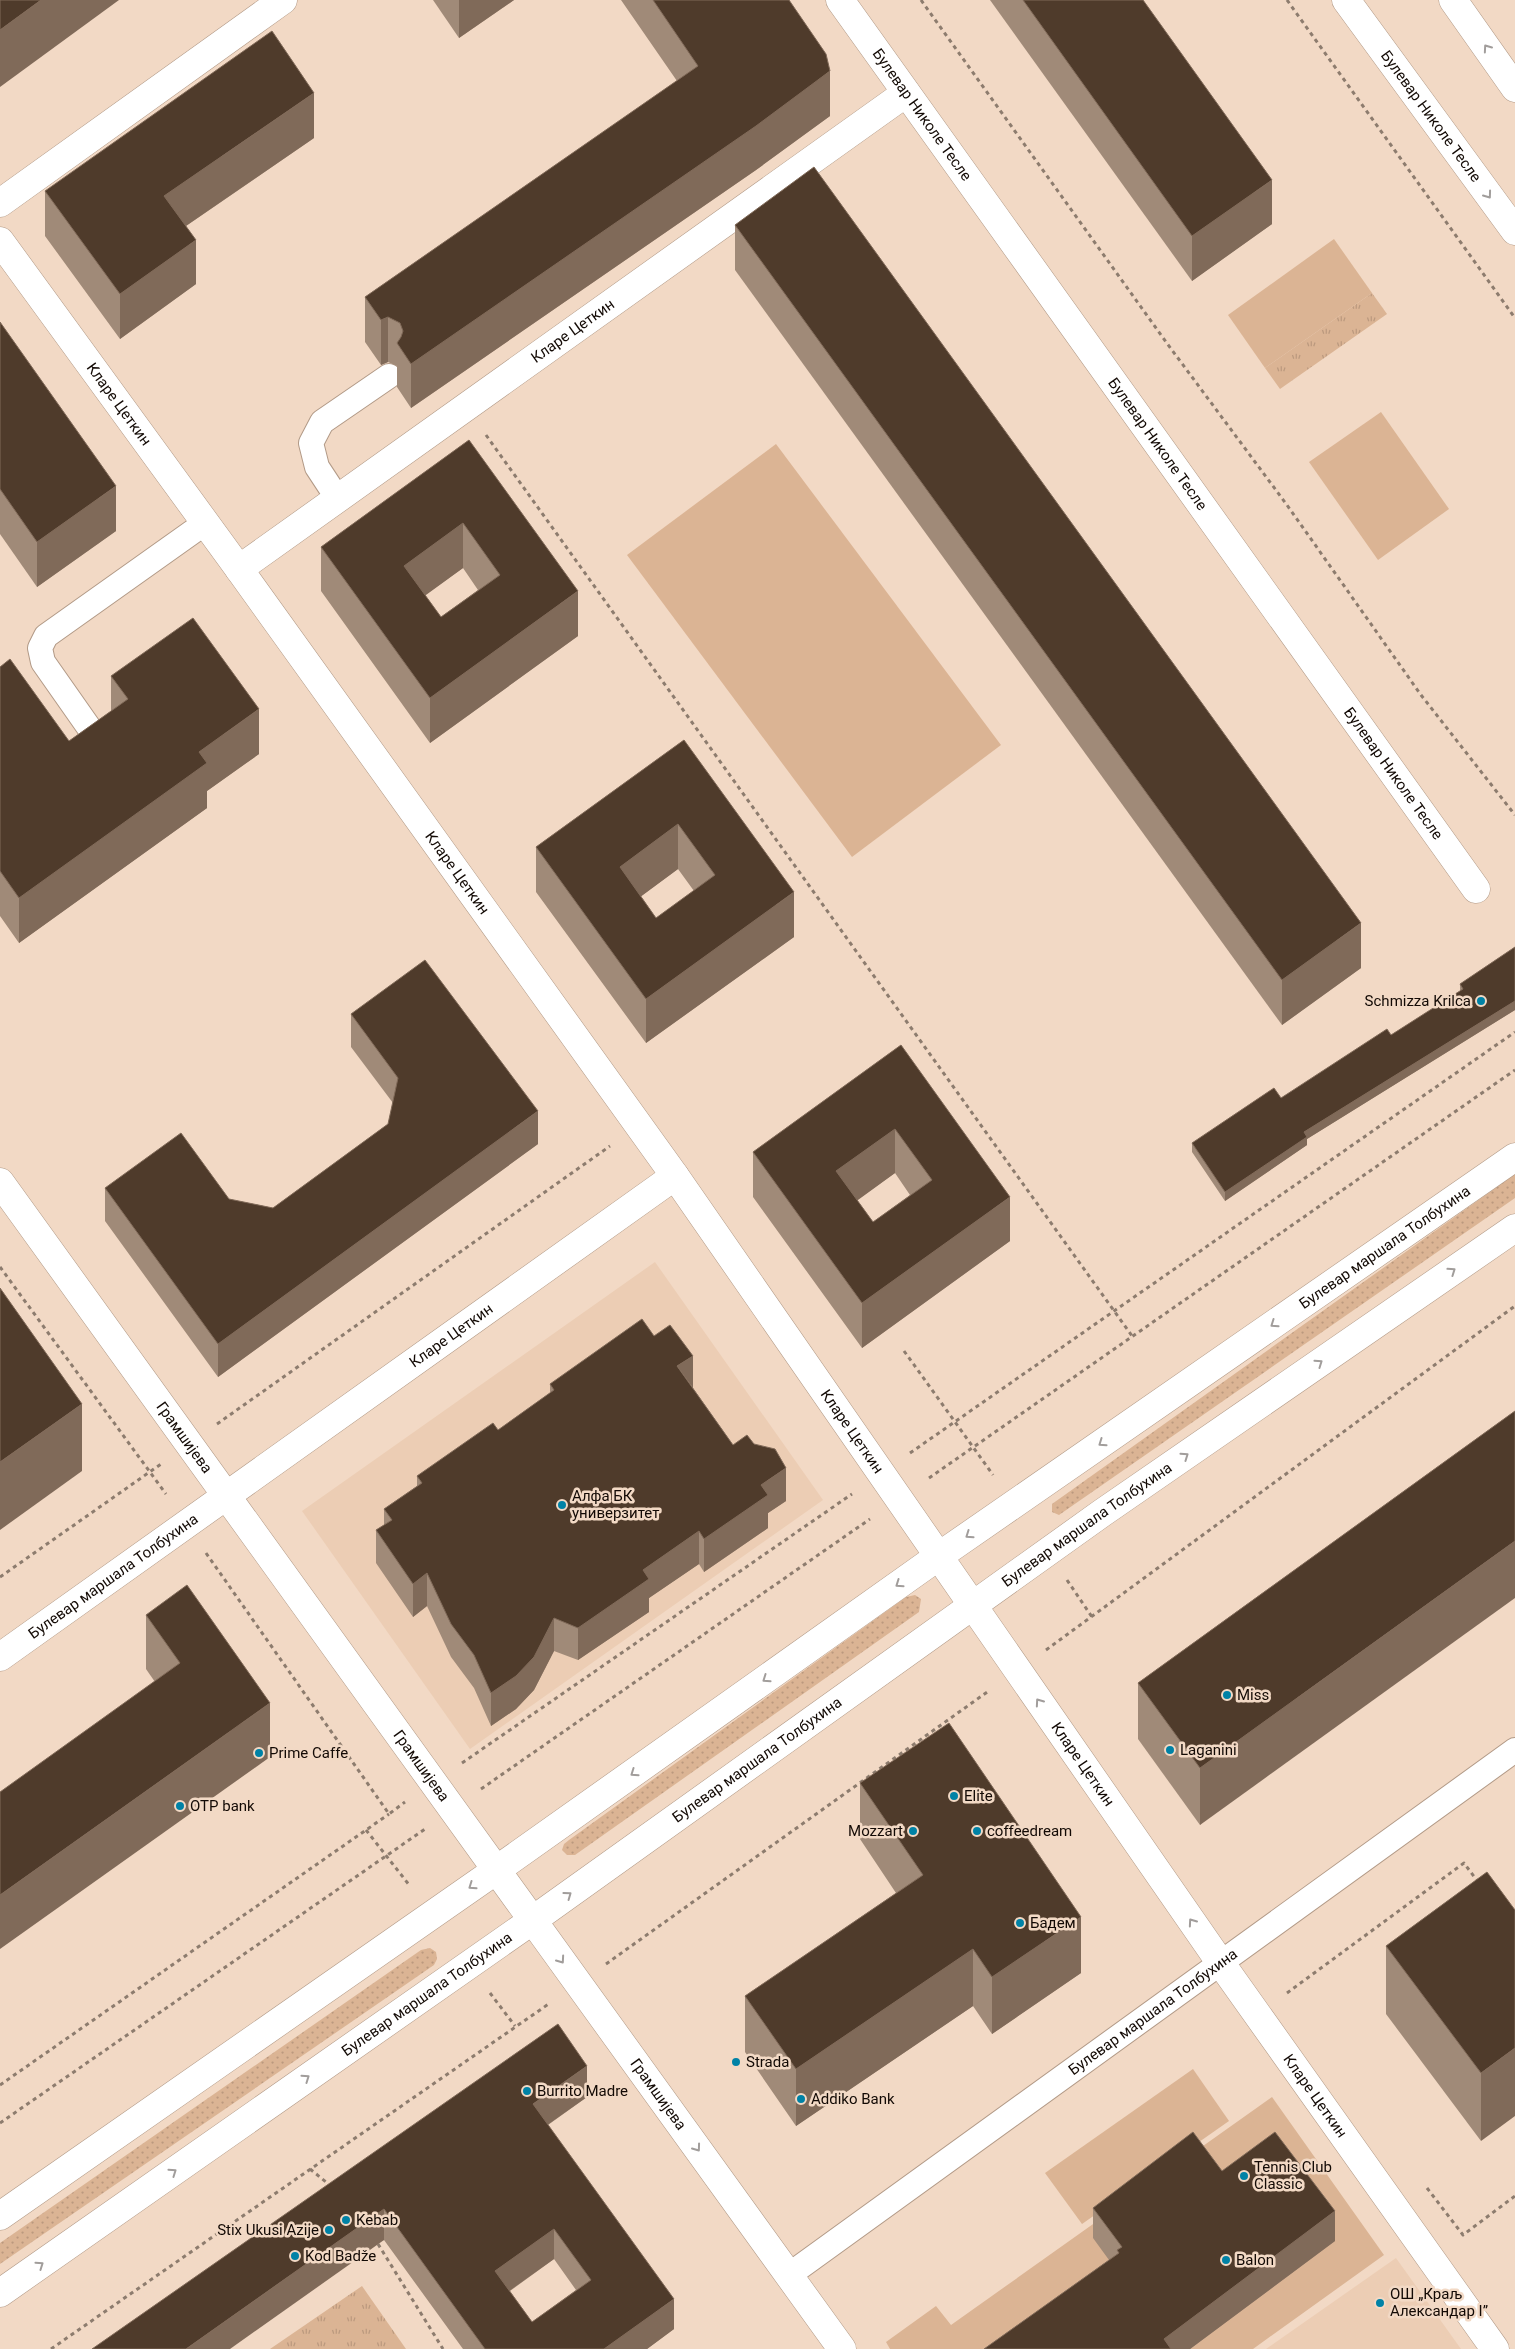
<svg xmlns="http://www.w3.org/2000/svg" width="1515" height="2349" font-family="Roboto,sans-serif">
  <style>
    .built { fill: #eccdb4 }
    .grass { fill: url(#grass-dots) }
    .park { fill: url(#park-tufts) }
    .pitch { fill: #dbb494 }
    .lines { fill: none; stroke-linecap: round; stroke-linejoin: round }
    .lane-casing { stroke: #b29a87; stroke-width: 26 }
    .street-casing { stroke: #b29a87; stroke-width: 29 }
    .secondary-casing { stroke: #b29a87; stroke-width: 29 }
    .path { stroke: #8d7c6e; stroke-width: 3; stroke-dasharray: 4 4; stroke-linecap: butt }
    .lane { stroke: #fff; stroke-width: 24 }
    .street { stroke: #fff; stroke-width: 28 }
    .secondary { stroke: #fff; stroke-width: 28 }
    .wall { fill: #a08a78; fill-rule: evenodd }
    .shaded-wall { fill: #806a59 }
    .building { fill: #4f3b2b; stroke: #806a59; fill-rule: evenodd }
    .oneway { stroke: #a19d9b }
    .poi-dot { fill: #0082a6; stroke: #f2d9c5; stroke-width: 2 }
    .labels { text-anchor: middle; dominant-baseline: central; stroke-width: 5; stroke-linejoin: round; paint-order: stroke }
    .street-label { font-size: 15px; fill: #130a05; stroke: #f2d9c5 }
    .poi-label { font-size: 15px; fill: #130a05; stroke: #f2d9c5; text-anchor: start }
  </style>
  <defs>
    <pattern id="grass-dots" width="8" height="8" patternUnits="userSpaceOnUse" patternTransform="scale(1.25)"><rect width="8" height="8" fill="#dbb494"/><path d="M2 2h.1M6 6h.1" fill="none" stroke="#bb997e" stroke-width="1.8" stroke-linecap="round"/></pattern>
    <pattern id="park-tufts" width="24" height="20" patternUnits="userSpaceOnUse" patternTransform="scale(1.25)"><rect width="24" height="20" fill="#dbb494"/><path d="M3 7l-1-3M5 7V3M7 7l1-3M15 17l-1-3M17 17v-4M19 17l1-3" fill="none" stroke="#bb997e"/></pattern>
  </defs>
  <rect width="100%" height="100%" fill="#f2d9c5"/>
  <!-- built -->
  <g class="built">
    <path d="M 655,1262 L 823,1500 L 470,1749 L 302,1511 Z"/>
    <path d="M 1396,2258 L 1461,2349 L 1266,2349 Z"/>
  </g>
  <!-- grass -->
  <g class="grass">
    <path d="M 1515,1174 L 1515,1198 L 1059,1515 L 1052,1512 L 1052,1504 Z"/>
    <path d="M 915,1595 L 921,1599 L 919,1612 L 575,1855 L 567,1855 L 562,1850 L 564,1844 L 569,1840 L 906,1597 Z"/>
    <path d="M 430,1948 L 436,1952 L 437,1959 L 434,1965 L 0,2264 L 0,2243 L 421,1950 Z"/>
  </g>
  <!-- park -->
  <g class="park">
    <path d="M 1372,293 L 1387,314 L 1280,389 L 1265,368 Z"/>
    <path d="M 362,2286 L 406,2349 L 270,2349 Z"/>
  </g>
  <!-- pitch -->
  <g class="pitch">
    <path d="M 1334,239 L 1372,293 L 1265,368 L 1228,315 Z"/>
    <path d="M 1381,412 L 1449,509 L 1378,560 L 1309,462 Z"/>
    <path d="M 776,444 L 1001,745 L 852,857 L 627,555 Z"/>
    <path d="M 1193,2069 L 1229,2121 L 1082,2224 L 1045,2173 Z"/>
    <path d="M 1272,2097 L 1384,2255 L 1253,2349 L 890,2349 L 886,2342 L 936,2306 L 951,2325 Z"/>
  </g>
  <g class="lines">
    <defs>
      <g id="lane">
        <path d="M 338,499 L 317,467 L 311,443 L 322,422 L 389,376"/>
        <path d="M 97,739 L 43,662 L 40,648 L 46,636 L 205,523"/>
        <path id="s1" d="M 789,2275 L 1515,1750"/>
      </g>
      <g id="street">
        <path id="s2" d="M 840,0 L 1476,889"/>
        <path d="M 0,203 L 283,0"/>
        <path id="s3" d="M 0,241 L 239,569 L 675,1176 L 1220,1962 L 1495,2349"/>
        <path id="s4" d="M 239,569 L 906,93"/>
        <path id="s5" d="M 0,1182 L 842,2349"/>
        <path id="s6" d="M 0,1657 L 675,1176"/>
      </g>
      <g id="secondary">
        <path id="s7" d="M 1346,0 L 1515,231"/>
        <path d="M 1453,0 L 1515,88"/>
        <path id="s8" d="M 0,2216 L 495,1871 L 939,1556 L 1515,1157"/>
        <path id="s9" d="M 0,2293 L 533,1920 L 1102,1513 L 1515,1228"/>
      </g>
    </defs>
    <!-- lane casing -->
    <use href="#lane" class="lane-casing"/>
    <!-- street casing -->
    <use href="#street" class="street-casing"/>
    <!-- secondary casing -->
    <use href="#secondary" class="secondary-casing"/>
    <!-- path -->
    <g class="path">
      <path d="M 921,0 L 1166,342 L 1287,505 L 1421,695 L 1515,815"/>
      <path d="M 1287,0 L 1515,318"/>
      <path d="M 486,435 L 1132,1336"/>
      <path d="M 0,1267 L 166,1494"/>
      <path d="M 904,1351 L 993,1475"/>
      <path d="M 217,1424 L 610,1146"/>
      <path d="M 910,1453 L 1515,1032"/>
      <path d="M 929,1478 L 1515,1070"/>
      <path d="M 206,1553 L 389,1814 L 405,1802"/>
      <path d="M 0,1577 L 161,1464"/>
      <path d="M 1067,1580 L 1092,1617"/>
      <path d="M 1046,1650 L 1515,1306"/>
      <path d="M 462,1763 L 852,1494"/>
      <path d="M 481,1789 L 870,1519"/>
      <path d="M 366,1830 L 410,1886"/>
      <path d="M 606,1964 L 990,1690"/>
      <path d="M 490,1993 L 515,2026"/>
      <path d="M 1287,1993 L 1464,1863 L 1478,1882"/>
      <path d="M 0,2085 L 389,1814"/>
      <path d="M 0,2123 L 425,1829"/>
      <path d="M 310,2169 L 331,2186"/>
      <path d="M 1427,2188 L 1463,2235 L 1515,2196"/>
      <path d="M 378,2244 L 443,2349"/>
      <path d="M 51,2349 L 550,2003"/>
    </g>
    <!-- lane -->
    <use href="#lane" class="lane"/>
    <!-- street -->
    <use href="#street" class="street"/>
    <!-- secondary -->
    <use href="#secondary" class="secondary"/>
  </g>
  <!-- wall -->
  <g class="wall">
    <path d="M 433,0 L 514,0 L 459,38 Z"/>
    <path d="M 621,0 L 789,0 L 830,116 L 756,170 L 411,408 L 397,387 L 397,366 L 388,362 L 381,365 L 365,342 L 365,297 L 677,81 Z"/>
    <path d="M 990,0 L 1143,0 L 1272,224 L 1192,281 Z"/>
    <path d="M 314,138 L 186,226 L 196,284 L 120,339 L 45,236 L 45,191 Z"/>
    <path d="M 735,225 L 1361,968 L 1282,1025 L 735,270 Z"/>
    <path d="M 0,322 L 116,531 L 37,587 L 0,534 Z"/>
    <path d="M 469,440 L 578,636 L 430,743 L 321,591 L 321,547 ZM 463,568 L 478,590 L 441,617 L 425,595 Z"/>
    <path d="M 0,667 L 69,741 L 111,711 L 111,676 L 259,754 L 207,791 L 207,808 L 19,943 L 0,916 Z"/>
    <path d="M 684,740 L 794,937 L 646,1043 L 536,892 L 536,847 ZM 678,869 L 694,891 L 656,918 L 641,896 Z"/>
    <path d="M 1515,947 L 1515,1010 L 1307,1139 L 1307,1145 L 1225,1201 L 1192,1152 L 1192,1143 L 1281,1098 L 1391,1035 L 1460,992 L 1460,984 Z"/>
    <path d="M 351,1014 L 538,1144 L 218,1377 L 105,1221 L 105,1188 L 229,1199 L 273,1208 L 388,1124 L 393,1103 L 351,1047 Z"/>
    <path d="M 901,1045 L 1010,1241 L 862,1348 L 753,1197 L 753,1152 ZM 895,1173 L 910,1195 L 873,1222 L 857,1200 Z"/>
    <path d="M 654,1336 L 693,1388 L 733,1445 L 786,1501 L 768,1513 L 768,1528 L 704,1572 L 699,1564 L 649,1598 L 649,1612 L 578,1660 L 554,1651 L 534,1690 L 516,1709 L 491,1726 L 474,1688 L 451,1657 L 427,1606 L 413,1617 L 376,1563 L 376,1530 L 384,1525 L 384,1509 L 417,1486 L 417,1476 L 498,1430 L 550,1393 L 550,1384 Z"/>
    <path d="M 1515,1411 L 1200,1825 L 1138,1739 L 1138,1683 Z"/>
    <path d="M 146,1615 L 270,1757 L 155,1682 L 146,1669 Z"/>
    <path d="M 860,1783 L 1081,1973 L 992,2034 L 973,2006 L 796,2126 L 745,2052 L 745,1996 L 896,1893 L 860,1839 Z"/>
    <path d="M 1487,1872 L 1481,2141 L 1386,2014 L 1386,1946 Z"/>
    <path d="M 587,2097 L 548,2125 L 674,2329 L 647,2349 L 463,2349 L 384,2240 L 92,2349 ZM 554,2259 L 576,2290 L 532,2322 L 510,2291 Z"/>
    <path d="M 1222,2171 L 1335,2241 L 1190,2349 L 984,2349 L 1109,2260 L 1093,2238 L 1093,2208 Z"/>
  </g>
  <!-- shaded-wall -->
  <g class="shaded-wall">
    <path d="M 41,0 L 119,0 L 0,87 L 0,30 Z"/>
    <path d="M 459,0 L 514,0 L 459,38 Z"/>
    <path d="M 830,71 L 830,116 L 756,170 L 411,408 L 411,364 Z"/>
    <path d="M 314,93 L 314,138 L 164,241 L 164,196 Z"/>
    <path d="M 1272,180 L 1272,224 L 1192,281 L 1192,236 Z"/>
    <path d="M 196,240 L 196,284 L 120,339 L 120,294 Z"/>
    <path d="M 388,317 L 388,362 L 381,365 L 381,320 Z"/>
    <path d="M 116,486 L 116,531 L 37,587 L 37,542 Z"/>
    <path d="M 463,523 L 463,568 L 404,611 L 404,566 Z"/>
    <path d="M 578,591 L 578,636 L 430,743 L 430,698 Z"/>
    <path d="M 259,709 L 259,754 L 207,791 L 207,808 L 19,943 L 19,898 L 199,752 Z"/>
    <path d="M 678,824 L 678,869 L 620,912 L 620,867 Z"/>
    <path d="M 794,892 L 794,937 L 646,1043 L 646,999 Z"/>
    <path d="M 1361,923 L 1361,968 L 1282,1025 L 1282,980 Z"/>
    <path d="M 1515,1001 L 1515,1010 L 1307,1139 L 1307,1145 L 1225,1201 L 1225,1192 L 1304,1132 Z"/>
    <path d="M 538,1111 L 538,1144 L 218,1377 L 218,1344 Z"/>
    <path d="M 895,1129 L 895,1173 L 836,1216 L 836,1171 Z"/>
    <path d="M 1010,1197 L 1010,1241 L 862,1348 L 862,1303 Z"/>
    <path d="M 693,1356 L 693,1388 L 677,1366 Z"/>
    <path d="M 82,1404 L 82,1471 L 0,1530 L 0,1462 Z"/>
    <path d="M 786,1468 L 786,1501 L 768,1513 L 768,1528 L 704,1572 L 704,1539 L 761,1485 Z"/>
    <path d="M 699,1531 L 699,1564 L 649,1598 L 649,1612 L 578,1660 L 578,1628 L 643,1570 Z"/>
    <path d="M 1515,1541 L 1515,1598 L 1200,1825 L 1200,1768 Z"/>
    <path d="M 427,1573 L 427,1606 L 413,1617 L 413,1584 Z"/>
    <path d="M 554,1618 L 554,1651 L 534,1690 L 516,1709 L 491,1726 L 491,1693 Z"/>
    <path d="M 270,1703 L 270,1757 L 0,1949 L 0,1895 Z"/>
    <path d="M 1081,1917 L 1081,1973 L 992,2034 L 992,1977 Z"/>
    <path d="M 973,1949 L 973,2006 L 796,2126 L 796,2069 Z"/>
    <path d="M 1515,2048 L 1515,2116 L 1481,2141 L 1481,2073 Z"/>
    <path d="M 587,2066 L 587,2097 L 533,2135 L 533,2104 Z"/>
    <path d="M 384,2209 L 384,2240 L 230,2349 L 186,2349 Z"/>
    <path d="M 1335,2211 L 1335,2241 L 1190,2349 L 1164,2349 L 1164,2339 Z"/>
    <path d="M 554,2229 L 554,2259 L 495,2301 L 495,2271 Z"/>
    <path d="M 674,2299 L 674,2329 L 647,2349 L 604,2349 Z"/>
  </g>
  <!-- building -->
  <g class="building">
    <path d="M 0,0 L 41,0 L 0,30 Z"/>
    <path d="M 653,0 L 789,0 L 826,54 L 830,71 L 756,126 L 411,364 L 397,343 L 401,337 L 403,331 L 400,323 L 388,317 L 381,320 L 365,297 L 698,66 Z"/>
    <path d="M 1023,0 L 1143,0 L 1272,180 L 1192,236 Z"/>
    <path d="M 272,31 L 314,93 L 164,196 L 196,240 L 120,294 L 45,191 Z"/>
    <path d="M 814,167 L 1361,923 L 1282,980 L 735,225 Z"/>
    <path d="M 0,322 L 116,486 L 37,542 L 0,489 Z"/>
    <path d="M 469,440 L 578,591 L 430,698 L 321,547 ZM 463,523 L 500,575 L 441,617 L 404,566 Z"/>
    <path d="M 193,618 L 259,709 L 199,752 L 207,763 L 19,898 L 0,871 L 0,667 L 10,659 L 69,741 L 128,699 L 111,676 Z"/>
    <path d="M 684,740 L 794,892 L 646,999 L 536,847 ZM 678,824 L 715,875 L 656,918 L 620,867 Z"/>
    <path d="M 1515,947 L 1515,1001 L 1304,1132 L 1307,1137 L 1225,1192 L 1192,1143 L 1274,1088 L 1281,1098 L 1387,1029 L 1391,1035 L 1463,989 L 1460,984 Z"/>
    <path d="M 425,960 L 538,1111 L 218,1344 L 105,1188 L 181,1133 L 229,1199 L 273,1208 L 388,1124 L 398,1078 L 351,1014 Z"/>
    <path d="M 901,1045 L 1010,1197 L 862,1303 L 753,1152 ZM 895,1129 L 932,1180 L 873,1222 L 836,1171 Z"/>
    <path d="M 0,1288 L 82,1404 L 0,1462 Z"/>
    <path d="M 642,1319 L 654,1336 L 670,1325 L 693,1356 L 677,1366 L 733,1445 L 747,1435 L 754,1444 L 775,1449 L 786,1468 L 761,1485 L 768,1495 L 704,1539 L 699,1531 L 643,1570 L 649,1579 L 578,1628 L 554,1618 L 534,1657 L 516,1676 L 491,1693 L 474,1655 L 451,1624 L 427,1573 L 413,1584 L 376,1530 L 392,1520 L 384,1509 L 422,1483 L 417,1476 L 493,1423 L 498,1430 L 554,1390 L 550,1384 Z"/>
    <path d="M 1515,1411 L 1515,1541 L 1200,1768 L 1138,1683 Z"/>
    <path d="M 187,1585 L 270,1703 L 0,1895 L 0,1792 L 180,1663 L 146,1615 Z"/>
    <path d="M 949,1723 L 1081,1917 L 992,1977 L 973,1949 L 796,2069 L 745,1996 L 923,1875 L 860,1783 Z"/>
    <path d="M 1487,1872 L 1515,1910 L 1515,2048 L 1481,2073 L 1386,1946 Z"/>
    <path d="M 558,2024 L 587,2066 L 533,2104 L 674,2299 L 604,2349 L 485,2349 L 384,2209 L 186,2349 L 92,2349 ZM 554,2229 L 591,2280 L 532,2322 L 495,2271 Z"/>
    <path d="M 1193,2132 L 1222,2171 L 1275,2132 L 1335,2211 L 1164,2339 L 1171,2349 L 984,2349 L 1119,2253 L 1117,2250 L 1122,2247 L 1093,2208 Z"/>
  </g>
  <!-- one-way arrows -->
  <defs><path id="oneway-chevron" d="M-2-3.5L2.5 0L-2 3.5" fill="none" stroke-width="1.6" stroke-linecap="round" stroke-linejoin="round" transform="scale(1.25)"/></defs>
  <g class="oneway">
    <use href="#oneway-chevron" transform="translate(1487 48) rotate(-125)"/>
    <use href="#oneway-chevron" transform="translate(1488 195) rotate(54)"/>
    <use href="#oneway-chevron" transform="translate(1452 1271) rotate(-35)"/>
    <use href="#oneway-chevron" transform="translate(1274 1324) rotate(145)"/>
    <use href="#oneway-chevron" transform="translate(1319 1363) rotate(-35)"/>
    <use href="#oneway-chevron" transform="translate(1102 1443) rotate(145)"/>
    <use href="#oneway-chevron" transform="translate(1185 1456) rotate(-35)"/>
    <use href="#oneway-chevron" transform="translate(969 1535) rotate(145)"/>
    <use href="#oneway-chevron" transform="translate(899 1584) rotate(145)"/>
    <use href="#oneway-chevron" transform="translate(766 1679) rotate(145)"/>
    <use href="#oneway-chevron" transform="translate(1039 1702) rotate(-125)"/>
    <use href="#oneway-chevron" transform="translate(634 1773) rotate(145)"/>
    <use href="#oneway-chevron" transform="translate(472 1886) rotate(145)"/>
    <use href="#oneway-chevron" transform="translate(568 1895) rotate(-36)"/>
    <use href="#oneway-chevron" transform="translate(1192 1922) rotate(-125)"/>
    <use href="#oneway-chevron" transform="translate(561 1960) rotate(55)"/>
    <use href="#oneway-chevron" transform="translate(306 2078) rotate(-35)"/>
    <use href="#oneway-chevron" transform="translate(697 2148) rotate(54)"/>
    <use href="#oneway-chevron" transform="translate(173 2172) rotate(-35)"/>
    <use href="#oneway-chevron" transform="translate(40 2265) rotate(-35)"/>
  </g>
  <!-- markers -->
  <g class="poi-dot">
    <circle cx="1481" cy="1001" r="5"/>
    <circle cx="562" cy="1505" r="5"/>
    <circle cx="1227" cy="1695" r="5"/>
    <circle cx="1170" cy="1750" r="5"/>
    <circle cx="259" cy="1753" r="5"/>
    <circle cx="954" cy="1796" r="5"/>
    <circle cx="180" cy="1806" r="5"/>
    <circle cx="913" cy="1831" r="5"/>
    <circle cx="977" cy="1831" r="5"/>
    <circle cx="1020" cy="1923" r="5"/>
    <circle cx="736" cy="2062" r="5"/>
    <circle cx="527" cy="2091" r="5"/>
    <circle cx="801" cy="2099" r="5"/>
    <circle cx="1244" cy="2176" r="5"/>
    <circle cx="346" cy="2220" r="5"/>
    <circle cx="329" cy="2230" r="5"/>
    <circle cx="295" cy="2256" r="5"/>
    <circle cx="1226" cy="2260" r="5"/>
    <circle cx="1380" cy="2303" r="5"/>
  </g>
  <g class="labels">
    <!-- street labels -->
    <g class="street-label">
      <text stroke="none"><textPath href="#s2" startOffset="141">Булевар Николе Тесле</textPath></text>
      <text stroke="none"><textPath href="#s7" startOffset="144">Булевар Николе Тесле</textPath></text>
      <text stroke="none"><textPath href="#s4" startOffset="410">Кларе Цеткин</textPath></text>
      <text stroke="none"><textPath href="#s3" startOffset="202">Кларе Цеткин</textPath></text>
      <text stroke="none"><textPath href="#s2" startOffset="546">Булевар Николе Тесле</textPath></text>
      <text stroke="none"><textPath href="#s2" startOffset="951">Булевар Николе Тесле</textPath></text>
      <text stroke="none"><textPath href="#s3" startOffset="780">Кларе Цеткин</textPath></text>
      <text stroke="none"><textPath href="#s8" startOffset="1690">Булевар маршала Толбухина</textPath></text>
      <text stroke="none"><textPath href="#s6" startOffset="554">Кларе Цеткин</textPath></text>
      <text stroke="none"><textPath href="#s3" startOffset="1464">Кларе Цеткин</textPath></text>
      <text stroke="none"><textPath href="#s5" startOffset="315">Грамшијева</textPath></text>
      <text stroke="none"><textPath href="#s9" startOffset="1331">Булевар маршала Толбухина</textPath></text>
      <text stroke="none"><textPath href="#s6" startOffset="139">Булевар маршала Толбухина</textPath></text>
      <text stroke="none"><textPath href="#s9" startOffset="926">Булевар маршала Толбухина</textPath></text>
      <text stroke="none"><textPath href="#s3" startOffset="1869">Кларе Цеткин</textPath></text>
      <text stroke="none"><textPath href="#s5" startOffset="720">Грамшијева</textPath></text>
      <text stroke="none"><textPath href="#s9" startOffset="521">Булевар маршала Толбухина</textPath></text>
      <text stroke="none"><textPath href="#s1" startOffset="449">Булевар маршала Толбухина</textPath></text>
      <text stroke="none"><textPath href="#s5" startOffset="1125">Грамшијева</textPath></text>
      <text stroke="none"><textPath href="#s3" startOffset="2274">Кларе Цеткин</textPath></text>
    </g>
    <!-- poi labels -->
    <g class="poi-label">
      <text x="1471" y="1001" text-anchor="end">Schmizza Krilca</text>
      <text x="572" y="1496">Алфа БК<tspan x="572" dy="17">универзитет</tspan></text>
      <text x="1237" y="1695">Miss</text>
      <text x="1180" y="1750">Laganini</text>
      <text x="269" y="1753">Prime Caffe</text>
      <text x="964" y="1796">Elite</text>
      <text x="190" y="1806">OTP bank</text>
      <text x="903" y="1831" text-anchor="end">Mozzart</text>
      <text x="987" y="1831">coffeedream</text>
      <text x="1030" y="1923">Бадем</text>
      <text x="746" y="2062">Strada</text>
      <text x="537" y="2091">Burrito Madre</text>
      <text x="811" y="2099">Addiko Bank</text>
      <text x="1254" y="2167">Tennis Club<tspan x="1254" dy="17">Classic</tspan></text>
      <text x="356" y="2220">Kebab</text>
      <text x="319" y="2230" text-anchor="end">Stix Ukusi Azije</text>
      <text x="305" y="2256">Kod Badže</text>
      <text x="1236" y="2260">Balon</text>
      <text x="1390" y="2294">ОШ „Краљ<tspan x="1390" dy="17">Александар I”</tspan></text>
    </g>
  </g>
</svg>
